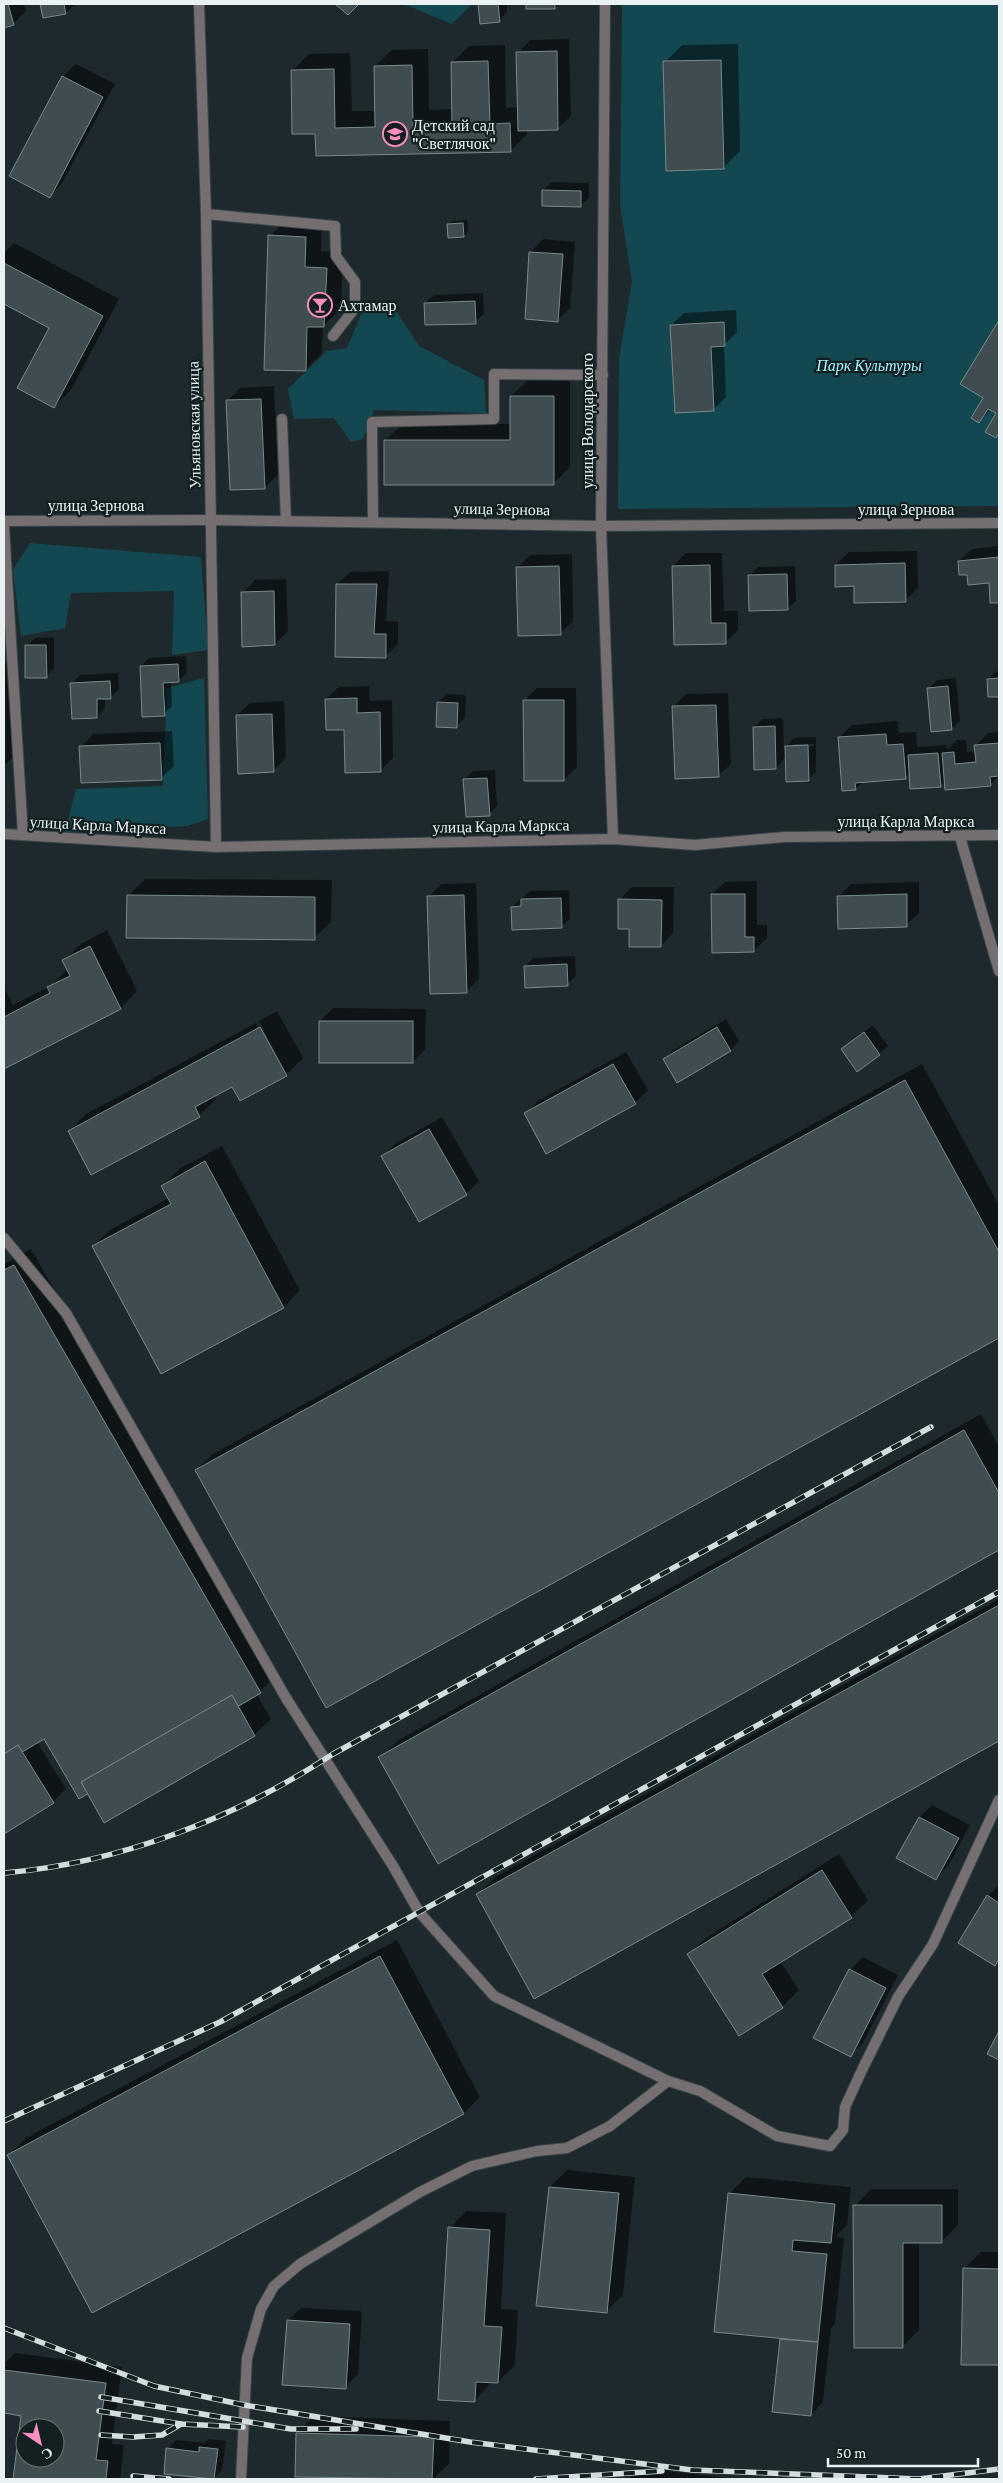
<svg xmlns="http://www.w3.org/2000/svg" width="1003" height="2483" font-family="'Crimson Pro',serif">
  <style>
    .green { fill: #144850 }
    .shadow { fill: #0007; fill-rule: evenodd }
    .building { fill: #404d50; stroke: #7a898c; fill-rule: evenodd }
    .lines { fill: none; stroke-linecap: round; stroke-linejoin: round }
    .service-casing { stroke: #3a4548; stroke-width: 12 }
    .minor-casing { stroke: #3a4548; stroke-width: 12 }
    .service { stroke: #756f71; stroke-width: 10 }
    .minor { stroke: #756f71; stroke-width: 10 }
    .rail-casing { stroke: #d3dcde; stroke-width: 5.5 }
    .rail { stroke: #132022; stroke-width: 4; stroke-dasharray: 11; stroke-linecap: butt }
    .labels { text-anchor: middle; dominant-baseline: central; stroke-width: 4.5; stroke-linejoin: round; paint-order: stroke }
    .poi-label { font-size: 16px; fill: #e9f1f3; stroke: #132022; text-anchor: start }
    .park-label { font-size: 16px; font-style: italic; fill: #a6f0ff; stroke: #132022 }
    .street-label { font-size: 16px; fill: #e9f1f3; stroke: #132022 }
  </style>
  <rect width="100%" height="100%" fill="#1d292c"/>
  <!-- green -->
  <g class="green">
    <path d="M 403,4 L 472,4 L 452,24 Z"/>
    <path d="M 622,4 L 999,4 L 999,506 L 618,509 L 619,359 L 632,282 L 620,205 Z"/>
    <path d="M 362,312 L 397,312 L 419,346 L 484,380 L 486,413 L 374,410 L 363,439 L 351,442 L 334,418 L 294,419 L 288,389 L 327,351 L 347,348 Z"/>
    <path d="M 30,543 L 201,557 L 208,650 L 172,655 L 174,591 L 71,593 L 65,628 L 21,636 L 13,570 Z"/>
    <path d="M 204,678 L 208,819 L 187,826 L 65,833 L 76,789 L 163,786 L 167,688 Z"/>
  </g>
  <!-- shadow -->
  <g class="shadow">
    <path d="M 4,4 L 24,4 L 26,11 L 14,23 L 4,27 Z"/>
    <path d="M 41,4 L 74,4 L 74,5 L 66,13 L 44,17 Z"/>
    <path d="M 479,4 L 507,4 L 507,12 L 499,21 L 481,22 Z"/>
    <path d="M 527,4 L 559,4 L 555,8 L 527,8 Z"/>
    <path d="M 569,39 L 571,116 L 558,128 L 527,129 L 527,134 L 511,151 L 316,133 L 292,71 L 309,54 L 350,53 L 352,111 L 376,111 L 375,66 L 392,50 L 428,49 L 429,110 L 453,109 L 452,63 L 469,46 L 505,45 L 506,108 L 519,107 L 518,53 L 530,40 Z"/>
    <path d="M 738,44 L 740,151 L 723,168 L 665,62 L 682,45 Z"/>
    <path d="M 76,64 L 115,84 L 62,183 L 50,196 L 10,175 L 63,76 Z"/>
    <path d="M 552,182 L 589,183 L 589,198 L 580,206 L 543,190 Z"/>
    <path d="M 287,219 L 322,220 L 321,251 L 343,252 L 341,309 L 323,326 L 322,353 L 305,370 L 270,236 Z"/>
    <path d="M 467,220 L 468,232 L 464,236 L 448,225 L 452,221 Z"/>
    <path d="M 543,239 L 575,242 L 570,308 L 557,321 L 531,252 Z"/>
    <path d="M 14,243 L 119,299 L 71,390 L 54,407 L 51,328 L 4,302 L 4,253 Z"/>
    <path d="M 483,293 L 484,314 L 475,322 L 425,303 L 434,295 Z"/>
    <path d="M 736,310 L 737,332 L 724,345 L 726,397 L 713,410 L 671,325 L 684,313 Z"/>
    <path d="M 999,322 L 999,433 L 996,437 L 997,413 L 991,409 L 979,422 L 985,398 L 962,384 Z"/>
    <path d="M 570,379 L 570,467 L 553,484 L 385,441 L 402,424 L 511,424 L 511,396 L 528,380 Z"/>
    <path d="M 274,386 L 278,475 L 265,487 L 227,401 L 240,388 Z"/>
    <path d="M 999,546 L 999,602 L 992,602 L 990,582 L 968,573 L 959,561 L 972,549 Z"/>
    <path d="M 917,551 L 918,588 L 905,601 L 836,565 L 849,552 Z"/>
    <path d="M 686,553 L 722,553 L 724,611 L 738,611 L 738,630 L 725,643 L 675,644 L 673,566 Z"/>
    <path d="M 572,554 L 573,621 L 560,634 L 518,567 L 530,555 Z"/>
    <path d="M 795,566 L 796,601 L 787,609 L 750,575 L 758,567 Z"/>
    <path d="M 389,571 L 386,621 L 398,622 L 398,644 L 385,657 L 337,584 L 350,572 Z"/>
    <path d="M 286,579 L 288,631 L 275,644 L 242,593 L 255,580 Z"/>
    <path d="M 54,637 L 54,668 L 46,677 L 26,646 L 35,638 Z"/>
    <path d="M 186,656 L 187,672 L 179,681 L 171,681 L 172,706 L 164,714 L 141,666 L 149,658 Z"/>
    <path d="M 4,661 L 10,661 L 12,758 L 4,766 Z"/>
    <path d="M 997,671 L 999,671 L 999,695 L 989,696 L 988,679 Z"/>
    <path d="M 118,673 L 119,689 L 110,698 L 105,698 L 105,708 L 97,717 L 72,684 L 80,675 Z"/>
    <path d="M 956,678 L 960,721 L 951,729 L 928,689 L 937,680 Z"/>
    <path d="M 369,686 L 370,701 L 392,700 L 393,758 L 380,771 L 345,728 L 326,699 L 339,687 Z"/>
    <path d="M 537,688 L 576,688 L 577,767 L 564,780 L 524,701 Z"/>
    <path d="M 728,693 L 731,764 L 718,776 L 673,707 L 686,694 Z"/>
    <path d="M 447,694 L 466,695 L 465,718 L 457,726 L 438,702 Z"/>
    <path d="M 284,701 L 286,758 L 273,771 L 237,715 L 250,703 Z"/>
    <path d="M 783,718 L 784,749 L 794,738 L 816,737 L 816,772 L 808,780 L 786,757 L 776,768 L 754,727 L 763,719 ZM 793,744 L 814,744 L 814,746 L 793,747 Z"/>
    <path d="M 898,721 L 899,733 L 916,732 L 917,747 L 946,745 L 947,750 L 957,740 L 966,740 L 967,752 L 976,751 L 976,745 L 988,733 L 999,732 L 999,776 L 990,785 L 946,780 L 940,786 L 910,773 L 905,778 L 864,781 L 855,789 L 840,737 L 852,725 Z"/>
    <path d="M 172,731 L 174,766 L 161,778 L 81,747 L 93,734 Z"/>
    <path d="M 495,770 L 497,806 L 489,814 L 464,780 L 473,771 Z"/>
    <path d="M 145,879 L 332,880 L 331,922 L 314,938 L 128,896 Z"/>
    <path d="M 757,881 L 757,925 L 767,925 L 767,938 L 754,951 L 712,894 L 725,882 Z"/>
    <path d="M 919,882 L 919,913 L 906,925 L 839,896 L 851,884 Z"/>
    <path d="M 476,883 L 479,979 L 466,992 L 429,897 L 441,884 Z"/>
    <path d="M 632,887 L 674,887 L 673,933 L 661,946 L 631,928 L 619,900 Z"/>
    <path d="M 569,890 L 570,919 L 561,927 L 512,907 L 530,891 Z"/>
    <path d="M 107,930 L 137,991 L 121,1008 L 4,1068 L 4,992 L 6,991 L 13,1005 L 50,986 L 68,969 L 64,960 L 81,944 Z"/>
    <path d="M 575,956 L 576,976 L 567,984 L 525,967 L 533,958 Z"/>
    <path d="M 333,1008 L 426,1009 L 425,1049 L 413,1062 L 320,1021 Z"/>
    <path d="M 277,1011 L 303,1058 L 286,1075 L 233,1086 L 215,1096 L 216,1099 L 199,1116 L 92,1173 L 69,1131 L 86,1114 L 256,1023 L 282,1071 L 285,1071 L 259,1021 Z"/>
    <path d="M 726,1019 L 739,1041 L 731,1050 L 678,1081 L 665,1059 L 673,1050 Z"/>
    <path d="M 873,1025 L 888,1046 L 879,1054 L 842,1049 Z"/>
    <path d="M 626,1052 L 648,1090 L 635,1103 L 525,1114 L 538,1101 Z"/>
    <path d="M 922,1064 L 999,1205 L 999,1336 L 326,1707 L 196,1470 L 213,1454 Z"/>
    <path d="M 442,1117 L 479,1181 L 466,1194 L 383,1156 L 395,1144 Z"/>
    <path d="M 222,1146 L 300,1290 L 284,1307 L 161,1373 L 93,1246 L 110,1230 L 169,1198 L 162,1186 L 179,1169 Z"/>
    <path d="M 31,1249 L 277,1675 L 257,1694 L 271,1719 L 254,1735 L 88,1792 L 45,1738 L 37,1742 L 66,1789 L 53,1802 L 4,1833 L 4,1264 Z"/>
    <path d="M 981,1414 L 999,1447 L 999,1549 L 439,1863 L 380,1758 L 397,1741 Z"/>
    <path d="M 999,1599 L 999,1740 L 535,1997 L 478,1894 L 495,1877 Z"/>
    <path d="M 932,1805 L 970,1825 L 948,1866 L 936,1878 L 920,1817 Z"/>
    <path d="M 839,1854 L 868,1900 L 851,1917 L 780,1961 L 799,1990 L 782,2007 L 689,1954 L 706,1938 Z"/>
    <path d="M 999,1885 L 999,1960 L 995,1964 L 988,1896 Z"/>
    <path d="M 397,1940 L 480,2097 L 464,2113 L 9,2155 L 26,2138 Z"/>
    <path d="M 863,1957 L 898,1975 L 863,2043 L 850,2055 L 850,1970 Z"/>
    <path d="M 567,2170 L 635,2177 L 623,2295 L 606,2312 L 550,2187 Z"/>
    <path d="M 746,2177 L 851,2187 L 847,2225 L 835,2237 L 844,2238 L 835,2324 L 831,2328 L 823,2402 L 811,2415 L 781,2339 L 782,2338 L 729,2194 Z"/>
    <path d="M 871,2189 L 958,2189 L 958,2225 L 941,2242 L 919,2242 L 919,2330 L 902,2347 L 855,2206 Z"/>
    <path d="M 466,2211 L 506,2213 L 501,2309 L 518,2310 L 515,2365 L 498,2382 L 492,2381 L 475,2401 L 450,2228 Z"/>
    <path d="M 981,2252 L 999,2252 L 999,2364 L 962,2363 L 964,2269 Z"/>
    <path d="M 301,2308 L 362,2311 L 358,2374 L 345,2387 L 288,2320 Z"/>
    <path d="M 15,2353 L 122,2367 L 112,2444 L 124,2445 L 120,2479 L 15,2479 L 23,2415 L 4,2412 L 4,2364 ZM 25,2428 L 55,2428 L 55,2458 L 25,2458 Z"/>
    <path d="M 314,2416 L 450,2421 L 449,2464 L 433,2479 L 296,2476 L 298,2433 Z"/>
    <path d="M 209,2439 L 226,2441 L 222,2470 L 214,2478 L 168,2449 L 176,2440 L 205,2443 Z"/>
    <path d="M 640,2468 L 728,2478 L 727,2479 L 629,2479 Z"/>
  </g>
  <!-- building -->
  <g class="building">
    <path d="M 4,4 L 8,4 L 14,25 L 4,28 Z"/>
    <path d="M 40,4 L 64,4 L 66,14 L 43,18 Z"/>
    <path d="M 335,4 L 359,4 L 348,15 Z"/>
    <path d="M 478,4 L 498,4 L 500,22 L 480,24 Z"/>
    <rect x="526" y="4" width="29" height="5"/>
    <path d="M 557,51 L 558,130 L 518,131 L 516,52 Z"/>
    <path d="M 721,60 L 724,169 L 666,171 L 663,61 Z"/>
    <path d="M 488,61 L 490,124 L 510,123 L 511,152 L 316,156 L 315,134 L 292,134 L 291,70 L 334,69 L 335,128 L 375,127 L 374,66 L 412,65 L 413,126 L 452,125 L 451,62 Z"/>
    <path d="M 62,76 L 103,97 L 50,198 L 9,176 Z"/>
    <path d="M 542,190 L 581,191 L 581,207 L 542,206 Z"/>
    <path d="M 463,223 L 464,237 L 448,238 L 447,224 Z"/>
    <path d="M 268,235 L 306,237 L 305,267 L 327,268 L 324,327 L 307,327 L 306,371 L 264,370 Z"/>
    <path d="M 529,252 L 563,254 L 558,322 L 525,319 Z"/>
    <path d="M 4,263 L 103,316 L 54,408 L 17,388 L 49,328 L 4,304 Z"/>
    <path d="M 475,301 L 476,324 L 425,325 L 424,303 Z"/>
    <path d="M 999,320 L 999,433 L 996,438 L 985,432 L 996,413 L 988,409 L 979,423 L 971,418 L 983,398 L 960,384 Z"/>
    <path d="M 724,322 L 725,346 L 711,347 L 714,411 L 675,413 L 670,325 Z"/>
    <path d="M 510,396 L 554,396 L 554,485 L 384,485 L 384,440 L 510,440 Z"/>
    <path d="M 261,399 L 265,489 L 230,490 L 226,400 Z"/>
    <path d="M 999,557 L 999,603 L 990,603 L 989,583 L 968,585 L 967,575 L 959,575 L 958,561 Z"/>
    <path d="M 905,563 L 906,602 L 854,603 L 854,586 L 835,587 L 835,565 Z"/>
    <path d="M 710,565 L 711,623 L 726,623 L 726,644 L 674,645 L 672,566 Z"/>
    <path d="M 559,566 L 561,635 L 518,636 L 516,567 Z"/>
    <path d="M 787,574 L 788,610 L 749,611 L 748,575 Z"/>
    <path d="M 336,584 L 377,584 L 374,634 L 386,634 L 386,658 L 335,657 Z"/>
    <path d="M 274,591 L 275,645 L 242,647 L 241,592 Z"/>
    <path d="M 25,645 L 46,645 L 47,678 L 25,678 Z"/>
    <path d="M 178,664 L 179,682 L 163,683 L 165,716 L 142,717 L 140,666 Z"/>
    <path d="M 999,678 L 999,697 L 988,697 L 987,679 Z"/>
    <path d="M 110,681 L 111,699 L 97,699 L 97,718 L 72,719 L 70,683 Z"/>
    <path d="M 948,686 L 952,730 L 931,732 L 927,688 Z"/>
    <path d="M 357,698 L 357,713 L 380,712 L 381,772 L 345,773 L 344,730 L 326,730 L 325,699 Z"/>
    <path d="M 523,700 L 564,700 L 564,781 L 524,781 Z"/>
    <path d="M 437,702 L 458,703 L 457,728 L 436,727 Z"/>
    <path d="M 716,705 L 719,777 L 675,779 L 672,706 Z"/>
    <path d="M 272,714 L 274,772 L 238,774 L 236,715 Z"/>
    <path d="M 775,726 L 776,769 L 754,770 L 753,727 Z"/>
    <path d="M 886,734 L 887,745 L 903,744 L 906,779 L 855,783 L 856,790 L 842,791 L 838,737 Z"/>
    <path d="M 160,743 L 162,780 L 81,783 L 79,746 Z"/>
    <path d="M 999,743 L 999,776 L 990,777 L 991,786 L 945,790 L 942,753 L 954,752 L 955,764 L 976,762 L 974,745 Z"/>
    <path d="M 808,745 L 809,781 L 786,782 L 785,746 Z"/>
    <path d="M 938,753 L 941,787 L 910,789 L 908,755 Z"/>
    <path d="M 487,778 L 490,816 L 466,817 L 463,779 Z"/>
    <path d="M 711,894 L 745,894 L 745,937 L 754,937 L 754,952 L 712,953 Z"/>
    <path d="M 907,894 L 907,927 L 838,929 L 837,896 Z"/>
    <path d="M 127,895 L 315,897 L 315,940 L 126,938 Z"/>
    <path d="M 464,895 L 467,993 L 430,994 L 427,896 Z"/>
    <path d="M 561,898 L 562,928 L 512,930 L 511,907 L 521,906 L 521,899 Z"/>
    <path d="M 618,899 L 662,900 L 661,947 L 629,947 L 629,929 L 618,929 Z"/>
    <path d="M 90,946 L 121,1009 L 4,1069 L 4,1017 L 50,993 L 47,987 L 70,976 L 62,960 Z"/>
    <path d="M 567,964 L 568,986 L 525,988 L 524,966 Z"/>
    <rect x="319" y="1021" width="94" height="42"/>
    <path d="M 260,1027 L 287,1076 L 240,1101 L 232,1087 L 195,1107 L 200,1117 L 91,1175 L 68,1131 Z"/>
    <path d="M 717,1027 L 731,1051 L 677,1083 L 663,1059 Z"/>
    <path d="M 864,1032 L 880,1055 L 857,1072 L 841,1049 Z"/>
    <path d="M 613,1064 L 636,1104 L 546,1154 L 524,1113 Z"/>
    <path d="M 905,1080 L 999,1252 L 999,1338 L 326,1708 L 195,1470 Z"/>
    <path d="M 429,1129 L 467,1195 L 419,1222 L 381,1156 Z"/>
    <path d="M 205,1161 L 284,1308 L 161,1374 L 92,1246 L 171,1204 L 161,1186 Z"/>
    <path d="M 14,1265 L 261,1693 L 79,1799 L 44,1739 L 4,1763 L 4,1270 Z"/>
    <path d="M 964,1430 L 999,1493 L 999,1550 L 438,1864 L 378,1757 Z"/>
    <path d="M 999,1605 L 999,1741 L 534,1999 L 476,1894 Z"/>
    <path d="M 232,1695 L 255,1736 L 104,1823 L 81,1782 Z"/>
    <path d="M 18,1745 L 54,1803 L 4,1834 L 4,1754 Z"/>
    <path d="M 919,1817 L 959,1838 L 936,1880 L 896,1858 Z"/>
    <path d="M 822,1870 L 852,1918 L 762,1974 L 783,2008 L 739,2036 L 687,1954 Z"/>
    <path d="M 987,1895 L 999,1903 L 999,1959 L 995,1966 L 958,1943 Z"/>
    <path d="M 380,1956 L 464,2114 L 92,2313 L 7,2155 Z"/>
    <path d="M 849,1969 L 886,1988 L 851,2057 L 813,2038 Z"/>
    <path d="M 999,2031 L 999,2060 L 987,2054 Z"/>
    <path d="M 549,2187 L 619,2193 L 607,2313 L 536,2306 Z"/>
    <path d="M 728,2193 L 835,2204 L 831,2243 L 793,2240 L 792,2251 L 827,2254 L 818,2342 L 714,2332 Z"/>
    <path d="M 853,2205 L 942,2205 L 942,2243 L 903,2243 L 903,2348 L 854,2348 Z"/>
    <path d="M 448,2227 L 490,2230 L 484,2326 L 502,2327 L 498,2383 L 476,2382 L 475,2402 L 438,2400 Z"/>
    <path d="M 963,2268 L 999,2269 L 999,2365 L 961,2365 Z"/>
    <path d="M 287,2320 L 350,2324 L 346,2389 L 282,2385 Z"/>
    <path d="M 780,2339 L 818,2342 L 811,2416 L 772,2412 Z"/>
    <path d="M 4,2370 L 106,2383 L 96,2460 L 108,2461 L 106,2479 L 13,2479 L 21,2416 L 4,2413 ZM 25,2428 L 55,2428 L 55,2458 L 25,2458 Z"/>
    <path d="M 296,2433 L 434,2437 L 432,2479 L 295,2477 Z"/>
    <path d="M 199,2447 L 218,2449 L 214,2479 L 164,2474 L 166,2448 L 199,2452 Z"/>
  </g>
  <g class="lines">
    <defs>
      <g id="service">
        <path d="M 206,214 L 335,226 L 336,256 L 355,282 L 355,308 L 333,336"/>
        <path d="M 282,419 L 286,521"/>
        <path d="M 373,522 L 372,422 L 494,419 L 494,374 L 603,375"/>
        <path d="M 4,527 L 23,835"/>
        <path d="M 960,837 L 999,971"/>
        <path d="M 4,1238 L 66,1313 L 286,1698 L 393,1866 L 419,1912 L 494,1996 L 668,2081"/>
        <path d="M 241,2479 L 247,2358 L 261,2309 L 274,2286 L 300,2264 L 420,2192 L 472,2166 L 537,2151 L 567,2148 L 610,2126 L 668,2081 L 700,2091 L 777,2136 L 830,2146 L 843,2130 L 845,2107 L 863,2068 L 898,1997 L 933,1944 L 999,1800"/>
      </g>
      <g id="minor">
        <path d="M 199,4 L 206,214 L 216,847"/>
        <path d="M 605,4 L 601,526 L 613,839"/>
        <path d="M 4,521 L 211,520 L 601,526 L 999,523"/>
        <path d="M 4,834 L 216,847 L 613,839 L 695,845 L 784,837 L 999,835"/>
      </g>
    </defs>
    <!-- service casing -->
    <use href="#service" class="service-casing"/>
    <!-- minor casing -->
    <use href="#minor" class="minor-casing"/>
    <!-- service -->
    <use href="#service" class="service"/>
    <!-- minor -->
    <use href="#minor" class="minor"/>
    <defs>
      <g id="rail">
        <path d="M 4,1873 C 121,1863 235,1818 333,1754 L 931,1427"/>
        <path d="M 4,2121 L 220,2022 L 999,1592"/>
        <path d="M 4,2328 L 154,2386 L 244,2405 L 470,2442 L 692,2470 L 919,2479 L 999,2469"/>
        <path d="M 101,2397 L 291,2429 L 356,2429"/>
        <path d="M 99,2411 L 181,2424 L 243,2427"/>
        <path d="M 101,2435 L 133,2437 L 162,2435 L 181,2424"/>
        <path d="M 133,2476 L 169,2479"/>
        <path d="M 536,2479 L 662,2471"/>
      </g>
    </defs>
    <!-- rail casing -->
    <use href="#rail" class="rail-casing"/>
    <!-- rail -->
    <use href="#rail" class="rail"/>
  </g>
  <!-- icons -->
  <defs>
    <symbol id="school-ring" viewBox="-11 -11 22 22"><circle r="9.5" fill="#132022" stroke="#fd8ebf" stroke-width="1.5"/><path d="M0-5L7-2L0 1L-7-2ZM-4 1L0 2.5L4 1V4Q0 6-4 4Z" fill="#fd8ebf"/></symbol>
    <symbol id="bar-ring" viewBox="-11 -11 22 22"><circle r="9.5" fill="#132022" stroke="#fd8ebf" stroke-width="1.5"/><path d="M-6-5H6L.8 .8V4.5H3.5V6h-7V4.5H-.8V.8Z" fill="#fd8ebf"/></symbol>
  </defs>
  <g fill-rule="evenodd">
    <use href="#school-ring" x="381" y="120" width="28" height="28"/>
    <use href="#bar-ring" x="306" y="291" width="28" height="28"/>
  </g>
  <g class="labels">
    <!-- poi labels -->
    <g class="poi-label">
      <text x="412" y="125">Детский сад<tspan x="412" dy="18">"Светлячок"</tspan></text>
      <text x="338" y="305">Ахтамар</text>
    </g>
    <!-- park labels -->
    <g class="park-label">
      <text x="869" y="365">Парк Культуры</text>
    </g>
    <!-- street labels -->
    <g class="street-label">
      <text transform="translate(587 421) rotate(-90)">улица Володарского</text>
      <text transform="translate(194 425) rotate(-91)">Ульяновская улица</text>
      <text x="96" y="505">улица Зернова</text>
      <text transform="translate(502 509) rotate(1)">улица Зернова</text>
      <text x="906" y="509">улица Зернова</text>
      <text x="906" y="821">улица Карла Маркса</text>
      <text transform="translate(98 825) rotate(3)">улица Карла Маркса</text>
      <text transform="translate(501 826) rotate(-1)">улица Карла Маркса</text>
    </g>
  </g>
  <!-- border -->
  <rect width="1003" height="2483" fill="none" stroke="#e9f1f3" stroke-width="10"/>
  <!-- north arrow -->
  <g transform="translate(40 2443) rotate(145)"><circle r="24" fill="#132022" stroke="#697476"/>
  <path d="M0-4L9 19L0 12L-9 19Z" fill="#fd8ebf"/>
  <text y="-8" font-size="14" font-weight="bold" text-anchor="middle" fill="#e9f1f3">С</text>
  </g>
  <!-- scale -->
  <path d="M828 2458v8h150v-8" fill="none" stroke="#e9f1f3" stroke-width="2.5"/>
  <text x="836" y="2458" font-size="15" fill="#e9f1f3" stroke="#132022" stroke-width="4" paint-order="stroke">50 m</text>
</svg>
